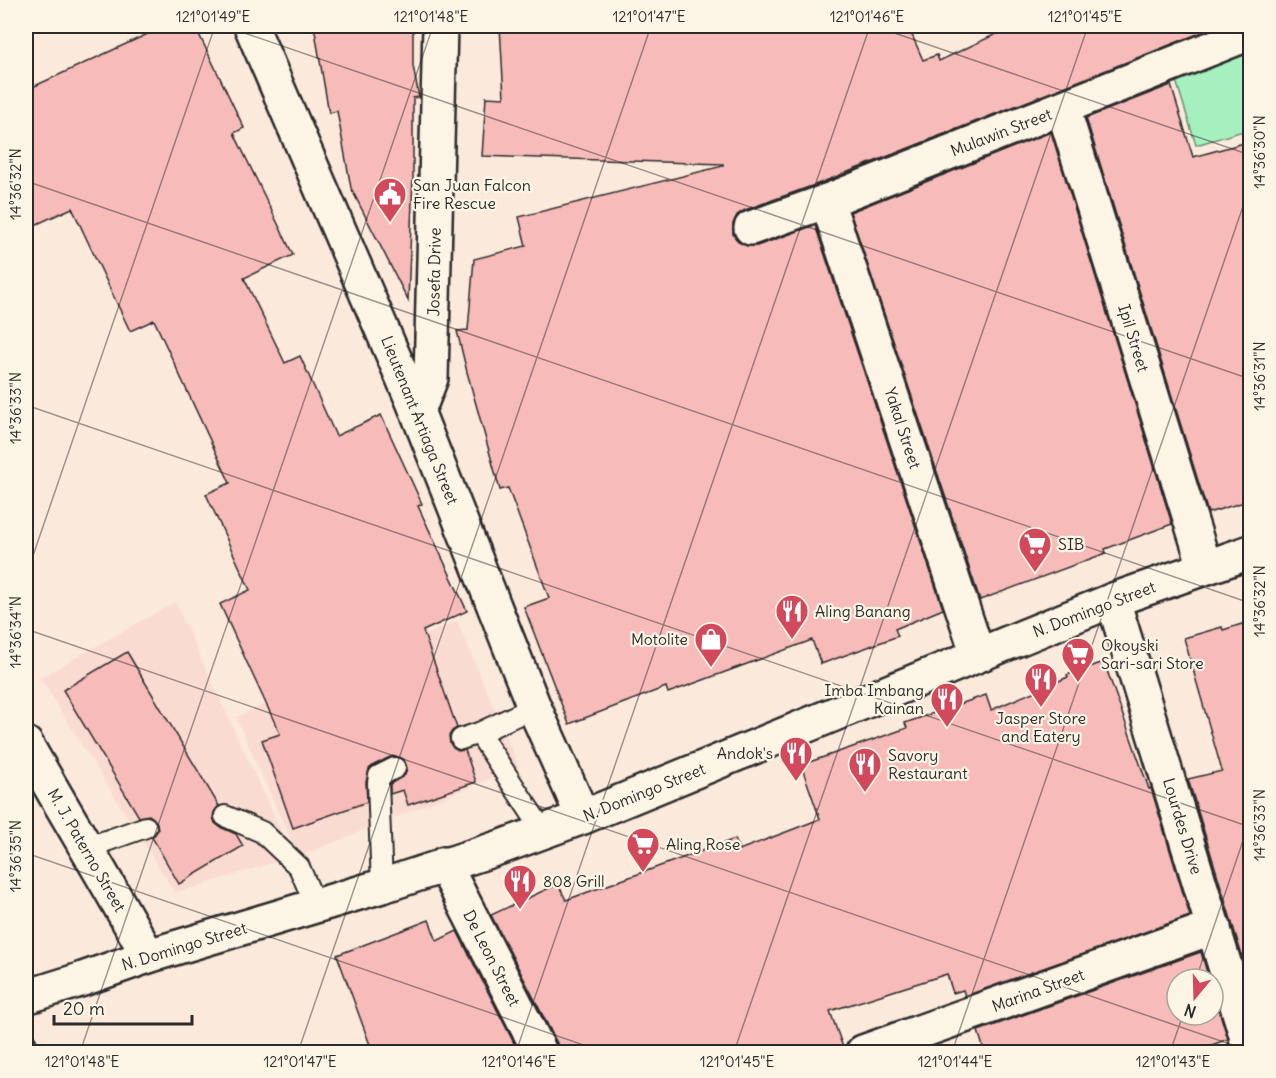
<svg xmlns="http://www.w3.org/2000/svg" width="1276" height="1078" font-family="Delius,sans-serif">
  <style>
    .built { fill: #fadbd2 }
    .green { fill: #a6f0bf; stroke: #688e75; stroke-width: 1.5 }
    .building { fill: #f7bbba; stroke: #2b2b2b; stroke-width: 1.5 }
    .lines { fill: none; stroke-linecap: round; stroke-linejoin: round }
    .lane-casing { stroke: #2b2b2b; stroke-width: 24 }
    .street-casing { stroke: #2b2b2b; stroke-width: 38 }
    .secondary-casing { stroke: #2b2b2b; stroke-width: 38 }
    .lane { stroke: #fcf5e5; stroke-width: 20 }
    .street { stroke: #fcf5e5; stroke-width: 33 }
    .secondary { stroke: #fcf5e5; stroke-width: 33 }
    .ticks { fill: none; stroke: #2b2b2b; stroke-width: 1.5; stroke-opacity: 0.45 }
    .labels { text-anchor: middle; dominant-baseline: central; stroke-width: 4.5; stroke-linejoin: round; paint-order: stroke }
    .street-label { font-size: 16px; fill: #2b2b2b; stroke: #fcf5e5 }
    .poi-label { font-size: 16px; fill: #2b2b2b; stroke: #fcf5e5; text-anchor: start }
    .neatline { fill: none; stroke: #2b2b2b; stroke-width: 2 }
    .ticks-label { font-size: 15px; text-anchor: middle; fill: #2b2b2b }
  </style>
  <rect width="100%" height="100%" fill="#fbe9dc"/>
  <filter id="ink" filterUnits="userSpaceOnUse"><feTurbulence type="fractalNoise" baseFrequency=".0167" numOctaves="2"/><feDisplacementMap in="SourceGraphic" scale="12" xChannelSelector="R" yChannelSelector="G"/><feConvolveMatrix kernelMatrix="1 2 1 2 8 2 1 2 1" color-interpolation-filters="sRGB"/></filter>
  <g filter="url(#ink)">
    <!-- built -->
    <g class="built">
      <path d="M 175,602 L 293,857 L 175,893 L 40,678 Z"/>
      <path d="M 457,621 L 519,767 L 298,857 L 236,717 Z"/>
    </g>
    <!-- green -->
    <path class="green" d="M 1250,51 L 1250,129 L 1196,145 L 1174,74 Z"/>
    <!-- building -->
    <g class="building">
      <path d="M 165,26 L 195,26 L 244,128 L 234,133 L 293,255 L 244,278 L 285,363 L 300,356 L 336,436 L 381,415 L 422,504 L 418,506 L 467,611 L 423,631 L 457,728 L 452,731 L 449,736 L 450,743 L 453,748 L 458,751 L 465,750 L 476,782 L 408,805 L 403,790 L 390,794 L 390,784 L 405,775 L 407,768 L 405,762 L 401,758 L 395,756 L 390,757 L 374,765 L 369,769 L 366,782 L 367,802 L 293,828 L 262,740 L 280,734 L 220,604 L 250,590 L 206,494 L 230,483 L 154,320 L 130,331 L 72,208 L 26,229 L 26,90 Z"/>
      <path d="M 314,26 L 413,26 L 413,66 L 419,97 L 413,98 L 413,177 L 408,300 L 351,188 L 337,111 L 329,113 Z"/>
      <path d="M 500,26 L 908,26 L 923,60 L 937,55 L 939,61 L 1013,26 L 1218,26 L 820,183 L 745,210 L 737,215 L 733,224 L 733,234 L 738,242 L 748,246 L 757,246 L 815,225 L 943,609 L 895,629 L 898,636 L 821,664 L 812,640 L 668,693 L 666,687 L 569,724 L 524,607 L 549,598 L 508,488 L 500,490 L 467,372 L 457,331 L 468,330 L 474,259 L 526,246 L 519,217 L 723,166 L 723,164 L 482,156 L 486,97 L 504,98 Z"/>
      <path d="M 1171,85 L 1193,157 L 1251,141 L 1251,500 L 1208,513 L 1086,118 Z"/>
      <path d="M 1051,132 L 1172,524 L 1105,549 L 1106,553 L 980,600 L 850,212 Z"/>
      <path d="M 1251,621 L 1251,985 L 1188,779 L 1222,771 L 1184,638 L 1222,627 L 1223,630 Z"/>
      <path d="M 127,652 L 219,806 L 214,812 L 213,817 L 215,823 L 220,827 L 236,834 L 243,846 L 179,884 L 152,837 L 155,834 L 158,830 L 157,823 L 153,818 L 149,815 L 139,817 L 63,690 Z"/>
      <path d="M 1104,662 L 1149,789 L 1151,788 L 1190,916 L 965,996 L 963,990 L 953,993 L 947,974 L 830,1011 L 845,1053 L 559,1053 L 557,1043 L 491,915 L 558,884 L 566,900 L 735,839 L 739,850 L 820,819 L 801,765 L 907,728 L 905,723 L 986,695 L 991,710 L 1068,677 L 1067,675 Z"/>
      <path d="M 429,920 L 437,941 L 457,931 L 519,1053 L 373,1053 L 337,955 Z"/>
      <path d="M 1201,952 L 1209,979 L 1177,979 L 1177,1015 L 1213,1015 L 1213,991 L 1228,1039 L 1190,1053 L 985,1053 L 978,1031 Z"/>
    </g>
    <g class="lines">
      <defs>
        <g id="lane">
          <path d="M 479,733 L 543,831"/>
          <path d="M 461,739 L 479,733 L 534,707"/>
          <path d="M 225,816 L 262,832 L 299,867 L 316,906"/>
          <path d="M 86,848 L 146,827"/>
          <path d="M 382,886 L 378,783 L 379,776 L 395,768"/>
          <path d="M 26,1044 L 28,1052"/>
        </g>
        <g id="street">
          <path d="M 1063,108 L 1205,567"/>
          <path d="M 827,201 L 978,655"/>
          <path d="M 751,228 L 827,201 L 1250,33"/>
          <path d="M 415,406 L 422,401 L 431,378 L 440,26"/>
          <path d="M 1113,600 L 1247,1038 L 1246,1052"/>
          <path d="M 444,864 L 540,1052"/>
          <path d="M 863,1052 L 1214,927"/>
        </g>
        <g id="secondary">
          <path d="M 251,26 L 415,406 L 534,707 L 583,817"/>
          <path d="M 26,744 C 66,815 109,884 148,956"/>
          <path d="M 26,997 L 80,980 L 148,956 L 382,886 L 501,847 L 583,817 L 1113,600 L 1250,552"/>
        </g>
      </defs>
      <!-- lane casing -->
      <use href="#lane" class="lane-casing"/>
      <!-- street casing -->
      <use href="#street" class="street-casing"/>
      <!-- secondary casing -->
      <use href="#secondary" class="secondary-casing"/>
      <!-- lane -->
      <use href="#lane" class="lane"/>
      <!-- street -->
      <use href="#street" class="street"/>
      <!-- secondary -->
      <use href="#secondary" class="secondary"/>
    </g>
  </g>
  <!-- ticks -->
  <path class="ticks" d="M 224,26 L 1250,379M 874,26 L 1250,155M 26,181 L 1250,603M 26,405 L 1250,827M 26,576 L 215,26M 26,629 L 1250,1051M 26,853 L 604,1052M 1196,979 L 1250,820M 80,1052 L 433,26M 298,1052 L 651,26M 516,1052 L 870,26M 734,1052 L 1088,26M 952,1052 L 1250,186M 1170,1052 L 1183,1015"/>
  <!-- icons -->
  <defs>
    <symbol id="civic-pin" viewBox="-11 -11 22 30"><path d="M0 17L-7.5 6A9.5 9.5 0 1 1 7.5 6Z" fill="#d1495b" stroke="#fcf5e5"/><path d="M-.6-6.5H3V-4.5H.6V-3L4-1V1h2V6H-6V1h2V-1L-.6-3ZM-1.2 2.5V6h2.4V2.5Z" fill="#fff"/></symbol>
    <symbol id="supermarket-pin" viewBox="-11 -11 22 30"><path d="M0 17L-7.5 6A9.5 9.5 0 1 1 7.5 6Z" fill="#d1495b" stroke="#fcf5e5"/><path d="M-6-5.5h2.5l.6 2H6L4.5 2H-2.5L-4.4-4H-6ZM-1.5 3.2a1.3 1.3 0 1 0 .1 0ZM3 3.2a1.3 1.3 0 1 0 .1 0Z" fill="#fff"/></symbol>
    <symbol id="restaurant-pin" viewBox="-11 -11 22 30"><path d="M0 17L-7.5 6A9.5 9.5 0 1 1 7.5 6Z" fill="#d1495b" stroke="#fcf5e5"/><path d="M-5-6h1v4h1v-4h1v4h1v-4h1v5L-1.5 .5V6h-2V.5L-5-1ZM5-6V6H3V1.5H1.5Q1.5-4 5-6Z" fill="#fff"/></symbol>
    <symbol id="shop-pin" viewBox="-11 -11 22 30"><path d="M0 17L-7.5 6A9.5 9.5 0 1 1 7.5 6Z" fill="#d1495b" stroke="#fcf5e5"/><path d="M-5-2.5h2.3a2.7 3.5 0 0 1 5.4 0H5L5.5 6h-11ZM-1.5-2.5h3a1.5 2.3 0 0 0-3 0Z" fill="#fff"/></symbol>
  </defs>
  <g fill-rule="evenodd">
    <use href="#civic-pin" x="371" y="175" width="38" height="52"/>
    <use href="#supermarket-pin" x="1016" y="525" width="38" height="52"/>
    <use href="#restaurant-pin" x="773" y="592" width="38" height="52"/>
    <use href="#shop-pin" x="692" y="620" width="38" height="52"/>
    <use href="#supermarket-pin" x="1059" y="635" width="38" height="52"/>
    <use href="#restaurant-pin" x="1022" y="660" width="38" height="52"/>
    <use href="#restaurant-pin" x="928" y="680" width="38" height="52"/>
    <use href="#restaurant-pin" x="777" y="734" width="38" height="52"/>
    <use href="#restaurant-pin" x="846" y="745" width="38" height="52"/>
    <use href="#supermarket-pin" x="624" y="825" width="38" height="52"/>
    <use href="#restaurant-pin" x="501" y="862" width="38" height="52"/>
  </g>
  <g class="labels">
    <!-- street labels -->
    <g class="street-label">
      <text transform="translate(1001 132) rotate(-21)">Mulawin Street</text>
      <text transform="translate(434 272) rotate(-89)">Josefa Drive</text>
      <text transform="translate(1134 338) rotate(73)">Ipil Street</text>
      <text transform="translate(420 420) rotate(68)">Lieutenant Artiaga Street</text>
      <text transform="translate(903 428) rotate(72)">Yakal Street</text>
      <text transform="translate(1094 609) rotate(-21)">N. Domingo Street</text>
      <text transform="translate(644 792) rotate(-22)">N. Domingo Street</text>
      <text transform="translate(1183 826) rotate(73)">Lourdes Drive</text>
      <text transform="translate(87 850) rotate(60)">M. J. Paterno Street</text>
      <text transform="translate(184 946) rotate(-17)">N. Domingo Street</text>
      <text transform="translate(492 958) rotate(63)">De Leon Street</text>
      <text transform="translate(1038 990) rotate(-20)">Marina Street</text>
    </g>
    <!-- poi labels -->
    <g class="poi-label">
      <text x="413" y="185">San Juan Falcon<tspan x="413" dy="18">Fire Rescue</tspan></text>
      <text x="1058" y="544">SIB</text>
      <text x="815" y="611">Aling Banang</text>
      <text x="688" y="639" text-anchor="end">Motolite</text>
      <text x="1101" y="645">Okoyski<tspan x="1101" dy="18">Sari-sari Store</tspan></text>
      <text x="924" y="690" text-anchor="end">Imba Imbang<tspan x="924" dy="18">Kainan</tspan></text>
      <text x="1041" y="718" text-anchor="middle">Jasper Store<tspan x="1041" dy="18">and Eatery</tspan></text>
      <text x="773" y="753" text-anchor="end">Andok's</text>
      <text x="888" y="755">Savory<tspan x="888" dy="18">Restaurant</tspan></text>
      <text x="666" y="844">Aling Rose</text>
      <text x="543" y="881">808 Grill</text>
    </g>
  </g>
  <!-- margin -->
  <rect width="1276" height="1078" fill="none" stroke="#fcf5e5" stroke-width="66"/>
  <!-- north arrow -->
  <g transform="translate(1195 997) rotate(199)"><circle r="28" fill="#fcf5e5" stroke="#a8a49b" stroke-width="1.5"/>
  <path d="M0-4.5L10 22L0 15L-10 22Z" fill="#d1495b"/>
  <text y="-9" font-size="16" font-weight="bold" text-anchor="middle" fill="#2b2b2b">N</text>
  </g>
  <!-- scale -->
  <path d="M54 1015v9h138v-9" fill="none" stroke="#2b2b2b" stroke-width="3"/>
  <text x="63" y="1015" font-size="18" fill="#2b2b2b" stroke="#fcf5e5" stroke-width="4.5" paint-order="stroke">20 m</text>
  <rect x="33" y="33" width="1210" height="1012" class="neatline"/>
  <g class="ticks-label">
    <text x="213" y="22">121°01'49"E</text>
    <text x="431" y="22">121°01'48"E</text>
    <text x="649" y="22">121°01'47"E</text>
    <text x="867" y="22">121°01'46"E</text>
    <text x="1085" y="22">121°01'45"E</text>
    <text transform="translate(1260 152) rotate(-90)" y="5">14°36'30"N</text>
    <text transform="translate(16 184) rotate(-90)" y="5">14°36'32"N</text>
    <text transform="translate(1260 376) rotate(-90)" y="5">14°36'31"N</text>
    <text transform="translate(16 408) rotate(-90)" y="5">14°36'33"N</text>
    <text transform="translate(1260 601) rotate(-90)" y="5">14°36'32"N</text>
    <text transform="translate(16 632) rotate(-90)" y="5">14°36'34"N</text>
    <text transform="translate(1260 825) rotate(-90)" y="5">14°36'33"N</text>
    <text transform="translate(16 856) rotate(-90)" y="5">14°36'35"N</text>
    <text x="82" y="1067">121°01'48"E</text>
    <text x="300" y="1067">121°01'47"E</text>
    <text x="519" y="1067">121°01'46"E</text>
    <text x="737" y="1067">121°01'45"E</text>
    <text x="955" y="1067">121°01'44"E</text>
    <text x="1173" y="1067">121°01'43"E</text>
  </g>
</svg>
